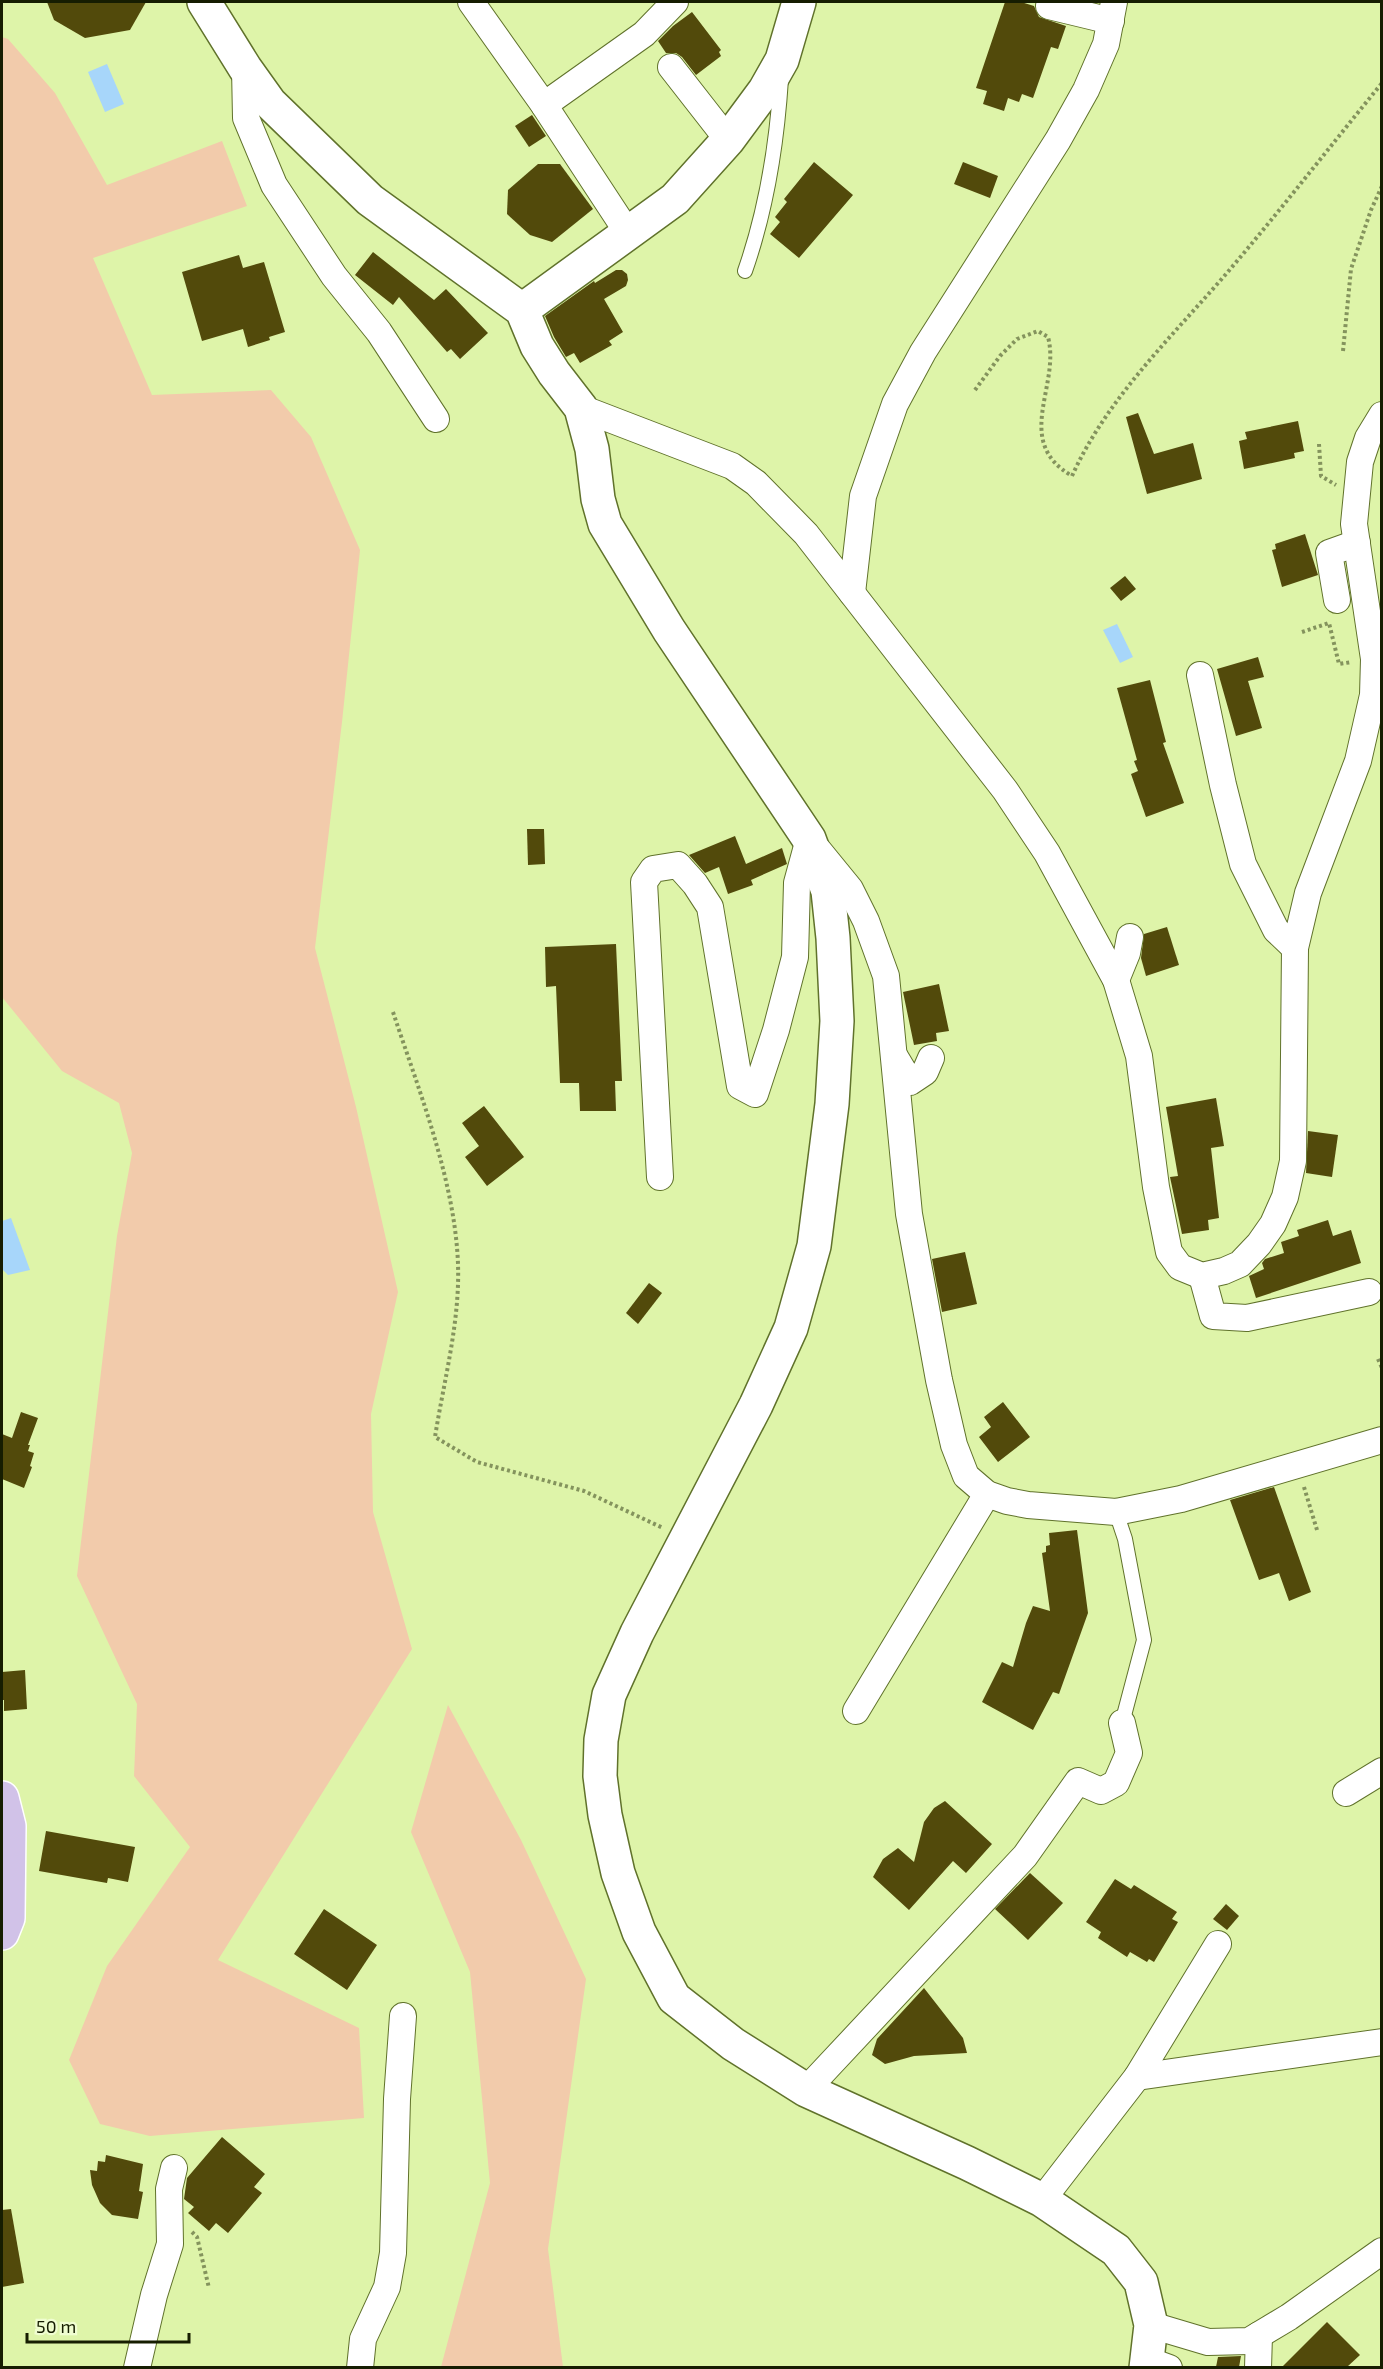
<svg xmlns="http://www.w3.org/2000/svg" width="1383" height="2369" font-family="'Exo 2',sans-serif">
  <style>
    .green { fill: #f2cbab }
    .water { fill: #a7d6fa }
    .building { fill: #524a0b }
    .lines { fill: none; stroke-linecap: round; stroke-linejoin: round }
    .lane-casing { stroke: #60722b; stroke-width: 16 }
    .street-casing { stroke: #60722b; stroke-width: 28 }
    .secondary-casing { stroke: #60722b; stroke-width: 36 }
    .primary-casing { stroke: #fff; stroke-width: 36 }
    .path { stroke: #84935d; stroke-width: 4; stroke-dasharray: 3 3; stroke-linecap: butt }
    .lane { stroke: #fff; stroke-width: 14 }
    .street { stroke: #fff; stroke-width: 26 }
    .secondary { stroke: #fff; stroke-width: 33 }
    .primary { stroke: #d1c2e8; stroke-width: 33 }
  </style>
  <rect width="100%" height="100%" fill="#def4a9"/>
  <!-- green -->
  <g class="green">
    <path d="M 2,37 L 8,39 L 55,93 L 107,185 L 222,141 L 247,206 L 93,258 L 152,395 L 271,390 L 311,437 L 360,550 L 342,722 L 315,948 L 356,1107 L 398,1292 L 371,1414 L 373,1512 L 412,1649 L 218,1960 L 359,2028 L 364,2118 L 150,2136 L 100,2124 L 69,2060 L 107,1966 L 190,1847 L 134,1776 L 137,1704 L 77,1576 L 117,1236 L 132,1153 L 119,1103 L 62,1071 L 2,997 Z"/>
    <path d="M 448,1705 L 521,1840 L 586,1979 L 548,2249 L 563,2367 L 441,2367 L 490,2183 L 470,1972 L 411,1832 Z"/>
  </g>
  <!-- water -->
  <g class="water">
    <path d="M 107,64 L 124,104 L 105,112 L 88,72 Z"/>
    <path d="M 1117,624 L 1133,657 L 1120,663 L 1103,630 Z"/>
    <path d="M 11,1218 L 30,1270 L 8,1275 L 2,1269 L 2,1221 Z"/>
  </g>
  <!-- building -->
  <g class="building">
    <path d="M 47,2 L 146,2 L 130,30 L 85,38 L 54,20 Z"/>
    <path d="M 1005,2 L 1021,2 L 1034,6 L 1039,17 L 1066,26 L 1058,49 L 1051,47 L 1033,98 L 1022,94 L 1019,102 L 1008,98 L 1004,111 L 983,104 L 987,91 L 976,88 Z"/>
    <path d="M 692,12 L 721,50 L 719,52 L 721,56 L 696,75 L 682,57 L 676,53 L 666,53 L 658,41 L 673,26 Z"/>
    <path d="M 532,115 L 546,136 L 529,147 L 515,126 Z"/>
    <path d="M 814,162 L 853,195 L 799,258 L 770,234 L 780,222 L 775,217 L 787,202 L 784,199 Z"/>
    <path d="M 963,162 L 998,176 L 990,198 L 954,184 Z"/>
    <path d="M 538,164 L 560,164 L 593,209 L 552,242 L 530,235 L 507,214 L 508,190 Z"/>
    <path d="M 373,252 L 434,300 L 446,289 L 488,333 L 460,359 L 451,349 L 447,352 L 399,297 L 393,305 L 355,275 Z"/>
    <path d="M 239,255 L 243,268 L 264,262 L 285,332 L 269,337 L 270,340 L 248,347 L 243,329 L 202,341 L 182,272 Z"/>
    <path d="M 616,270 L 622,270 L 627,274 L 628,280 L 626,286 L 604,299 L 623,332 L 609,341 L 612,345 L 580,363 L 574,353 L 566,357 L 554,337 L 545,316 L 594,281 L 595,283 Z"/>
    <path d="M 1138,413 L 1154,454 L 1193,443 L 1202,479 L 1147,494 L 1126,417 Z"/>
    <path d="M 1298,421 L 1304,451 L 1294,453 L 1295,458 L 1244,469 L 1239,441 L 1247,439 L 1245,432 Z"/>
    <path d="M 1305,534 L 1318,575 L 1282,587 L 1272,550 L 1276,549 L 1275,544 Z"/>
    <path d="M 1125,576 L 1136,589 L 1121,601 L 1110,588 Z"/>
    <path d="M 1258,657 L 1264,677 L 1248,681 L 1262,728 L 1236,736 L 1217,669 Z"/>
    <path d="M 1150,680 L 1166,742 L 1163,743 L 1184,803 L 1146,817 L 1131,774 L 1138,771 L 1134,761 L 1137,760 L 1117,688 Z"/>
    <path d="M 527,829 L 544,829 L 545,864 L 528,865 Z"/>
    <path d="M 735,836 L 746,864 L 782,848 L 787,864 L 751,880 L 753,885 L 728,894 L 719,867 L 705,873 L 689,855 Z"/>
    <path d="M 1167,927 L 1179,965 L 1146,976 L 1141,958 L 1144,934 Z"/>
    <path d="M 616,944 L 622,1081 L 615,1081 L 616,1111 L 580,1111 L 579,1083 L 560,1083 L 556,986 L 546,987 L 545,947 Z"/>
    <path d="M 939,984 L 949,1031 L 936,1033 L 937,1041 L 914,1045 L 903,992 Z"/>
    <path d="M 1216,1098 L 1224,1146 L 1211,1148 L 1219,1218 L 1208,1220 L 1209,1230 L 1182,1234 L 1170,1177 L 1178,1176 L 1166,1107 Z"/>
    <path d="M 484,1106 L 524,1157 L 487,1186 L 465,1157 L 479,1146 L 462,1123 Z"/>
    <path d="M 1308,1131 L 1338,1135 L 1332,1177 L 1306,1173 Z"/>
    <path d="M 1328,1220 L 1333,1236 L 1351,1230 L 1361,1263 L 1256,1298 L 1249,1276 L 1264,1269 L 1262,1263 L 1265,1259 L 1284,1253 L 1281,1242 L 1299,1236 L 1297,1230 Z"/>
    <path d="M 965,1252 L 977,1304 L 942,1312 L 932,1259 Z"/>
    <path d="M 649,1283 L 662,1293 L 638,1324 L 626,1313 Z"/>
    <path d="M 1003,1402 L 1030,1437 L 998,1462 L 979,1437 L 991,1427 L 984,1417 Z"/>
    <path d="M 21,1412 L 38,1418 L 28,1445 L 30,1445 L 28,1451 L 34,1453 L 30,1466 L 32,1467 L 24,1488 L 2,1479 L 2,1434 L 12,1438 Z"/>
    <path d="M 1274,1487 L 1311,1592 L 1289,1601 L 1279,1573 L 1259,1580 L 1230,1500 Z"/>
    <path d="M 1077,1530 L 1088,1613 L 1059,1694 L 1053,1692 L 1033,1730 L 982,1702 L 1002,1662 L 1013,1667 L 1026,1623 L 1033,1606 L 1050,1611 L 1042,1553 L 1046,1552 L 1046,1546 L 1050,1545 L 1049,1533 Z"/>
    <path d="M 25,1670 L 27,1709 L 4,1711 L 4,1700 L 2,1700 L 2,1672 Z"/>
    <path d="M 945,1801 L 992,1844 L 966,1873 L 953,1861 L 909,1910 L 873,1877 L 883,1859 L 898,1848 L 914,1862 L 924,1822 L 934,1808 Z"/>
    <path d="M 46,1831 L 135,1847 L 128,1882 L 108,1878 L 107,1883 L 39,1871 Z"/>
    <path d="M 1030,1873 L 1063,1903 L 1028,1940 L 995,1909 Z"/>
    <path d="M 1115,1879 L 1131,1889 L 1134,1885 L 1177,1912 L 1172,1919 L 1178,1922 L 1154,1962 L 1149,1959 L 1147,1962 L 1130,1952 L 1127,1957 L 1098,1938 L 1101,1932 L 1086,1922 Z"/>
    <path d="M 1226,1904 L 1239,1916 L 1227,1930 L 1213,1919 Z"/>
    <path d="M 324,1909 L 377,1945 L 347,1990 L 294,1954 Z"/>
    <path d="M 924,1988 L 963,2038 L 967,2053 L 914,2056 L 885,2064 L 872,2055 L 877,2039 Z"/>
    <path d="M 222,2137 L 265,2174 L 254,2187 L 262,2193 L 228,2233 L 216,2223 L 209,2231 L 188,2213 L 194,2207 L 184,2199 L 187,2178 Z"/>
    <path d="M 106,2155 L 143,2164 L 139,2191 L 143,2192 L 138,2219 L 112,2215 L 100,2203 L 92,2185 L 90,2170 L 97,2171 L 98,2161 L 105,2162 Z"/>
    <path d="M 11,2209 L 24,2283 L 2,2287 L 2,2210 Z"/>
    <path d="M 1327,2322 L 1360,2355 L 1347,2367 L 1282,2367 Z"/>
    <path d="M 1241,2356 L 1239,2367 L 1216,2367 L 1218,2357 Z"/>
  </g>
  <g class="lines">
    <defs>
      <g id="lane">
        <path d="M 745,271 C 766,211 777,142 781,79"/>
        <path d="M 1116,1512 L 1125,1539 L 1144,1640 L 1122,1723"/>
      </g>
      <g id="street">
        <path d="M 471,2 L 544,105 L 628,233"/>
        <path d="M 1049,6 L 1111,21"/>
        <path d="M 671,67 L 728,140"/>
        <path d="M 245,68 L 246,118 L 274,185 L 334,276 L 379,332 L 436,419"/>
        <path d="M 544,105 L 644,34 L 675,2"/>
        <path d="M 581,408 L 732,466 L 756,483 L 806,534 L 1005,790 L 1047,853 L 1116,980 L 1139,1056 L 1156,1187 L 1169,1252 L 1180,1267 L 1202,1276 L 1224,1271 L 1240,1264 L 1259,1244 L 1273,1224 L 1285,1197 L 1293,1161 L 1295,948 L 1308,893 L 1358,761 L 1373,695 L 1374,659 L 1354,524 L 1360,462 L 1368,438 L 1382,415"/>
        <path d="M 852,593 L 863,496 L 895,404 L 923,352 L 1058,140 L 1086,90 L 1106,44 L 1114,2"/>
        <path d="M 1337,600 L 1329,553 L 1357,543"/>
        <path d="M 1200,675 L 1223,785 L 1243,864 L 1276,930 L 1295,948"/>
        <path d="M 819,851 L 850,889 L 866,921 L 886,976 L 909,1214 L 939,1380 L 954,1445 L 966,1476 L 987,1494 L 1007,1501 L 1028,1505 L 1116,1512 L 1181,1499 L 1382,1440"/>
        <path d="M 1116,980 L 1127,953 L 1130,937"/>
        <path d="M 895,1057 L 910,1082 L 925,1072 L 931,1058"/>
        <path d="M 660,1177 L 644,882 L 653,869 L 678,865 L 695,884 L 710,907 L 740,1086 L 755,1094 L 776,1030 L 795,957 L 797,883 L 809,839"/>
        <path d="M 1202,1276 L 1213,1316 L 1247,1318 L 1369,1292"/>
        <path d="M 856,1711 L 987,1494"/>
        <path d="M 1346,1793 L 1382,1771"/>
        <path d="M 1137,2077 L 1382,2042"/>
        <path d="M 806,2090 L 1025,1856 L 1078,1781 L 1101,1791 L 1116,1783 L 1129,1753 L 1122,1723"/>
        <path d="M 1042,2200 L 1137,2077 L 1218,1944"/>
        <path d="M 1151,2325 L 1208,2342 L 1249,2341 L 1289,2317 L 1382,2251"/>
        <path d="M 1147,2360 L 1169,2368"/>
        <path d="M 137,2368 L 154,2295 L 170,2244 L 169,2189 L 174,2168"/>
        <path d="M 360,2368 L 363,2339 L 387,2287 L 393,2253 L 397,2099 L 403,2016"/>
        <path d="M 1258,2368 L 1259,2335"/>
      </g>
      <g id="secondary">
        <path d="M 204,2 L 245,68 L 270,103 L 370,200 L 522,310 L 537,346 L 554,373 L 581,408 L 592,449 L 598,499 L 605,524 L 669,630 L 809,839 L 828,891 L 833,938 L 837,1021 L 832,1104 L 814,1246 L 791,1328 L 756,1405 L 637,1633 L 609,1695 L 601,1740 L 600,1776 L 605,1815 L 618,1873 L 639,1932 L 674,1998 L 733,2044 L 806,2090 L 967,2163 L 1042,2200 L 1116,2250 L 1141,2282 L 1151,2325 L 1146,2368"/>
        <path d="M 522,310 L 675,199 L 728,140 L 765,90 L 782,60 L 799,2"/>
      </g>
      <path id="primary" d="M 2,1798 L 9,1826 L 8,1918 L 2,1933"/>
    </defs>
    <!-- lane casing -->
    <use href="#lane" class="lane-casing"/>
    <!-- street casing -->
    <use href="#street" class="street-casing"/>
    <!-- secondary casing -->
    <use href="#secondary" class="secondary-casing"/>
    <!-- primary casing -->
    <use href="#primary" class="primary-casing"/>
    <!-- path -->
    <g class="path">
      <path d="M 1343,351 L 1351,269 L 1371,210 L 1382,186"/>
      <path d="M 975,390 L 1000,356 L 1017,339 L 1038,331 L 1048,337 C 1061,386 1012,441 1072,476 C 1108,396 1176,333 1232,267 C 1283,207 1332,144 1382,83"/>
      <path d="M 1319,444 L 1321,476 L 1336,485"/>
      <path d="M 1302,632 L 1329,623 L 1339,664 L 1352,662"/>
      <path d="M 393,1012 C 419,1091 455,1181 458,1264 C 460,1322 444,1380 435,1437 L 477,1462 L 584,1491 L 663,1528"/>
      <path d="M 1378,1359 L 1382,1368"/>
      <path d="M 1304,1487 L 1317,1530"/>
      <path d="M 192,2232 L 197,2237 L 209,2288"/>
    </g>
    <!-- lane -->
    <use href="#lane" class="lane"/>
    <!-- street -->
    <use href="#street" class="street"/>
    <!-- secondary -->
    <use href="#secondary" class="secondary"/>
    <!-- primary -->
    <use href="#primary" class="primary"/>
  </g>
  <!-- border -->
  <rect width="1383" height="2369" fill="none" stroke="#161d01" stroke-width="6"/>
  <!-- scale -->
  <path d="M27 2333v9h162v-9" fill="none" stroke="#161d01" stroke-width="3"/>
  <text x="36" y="2333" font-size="18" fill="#161d01" stroke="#f0fdd1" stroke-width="4.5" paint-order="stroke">50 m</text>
</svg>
